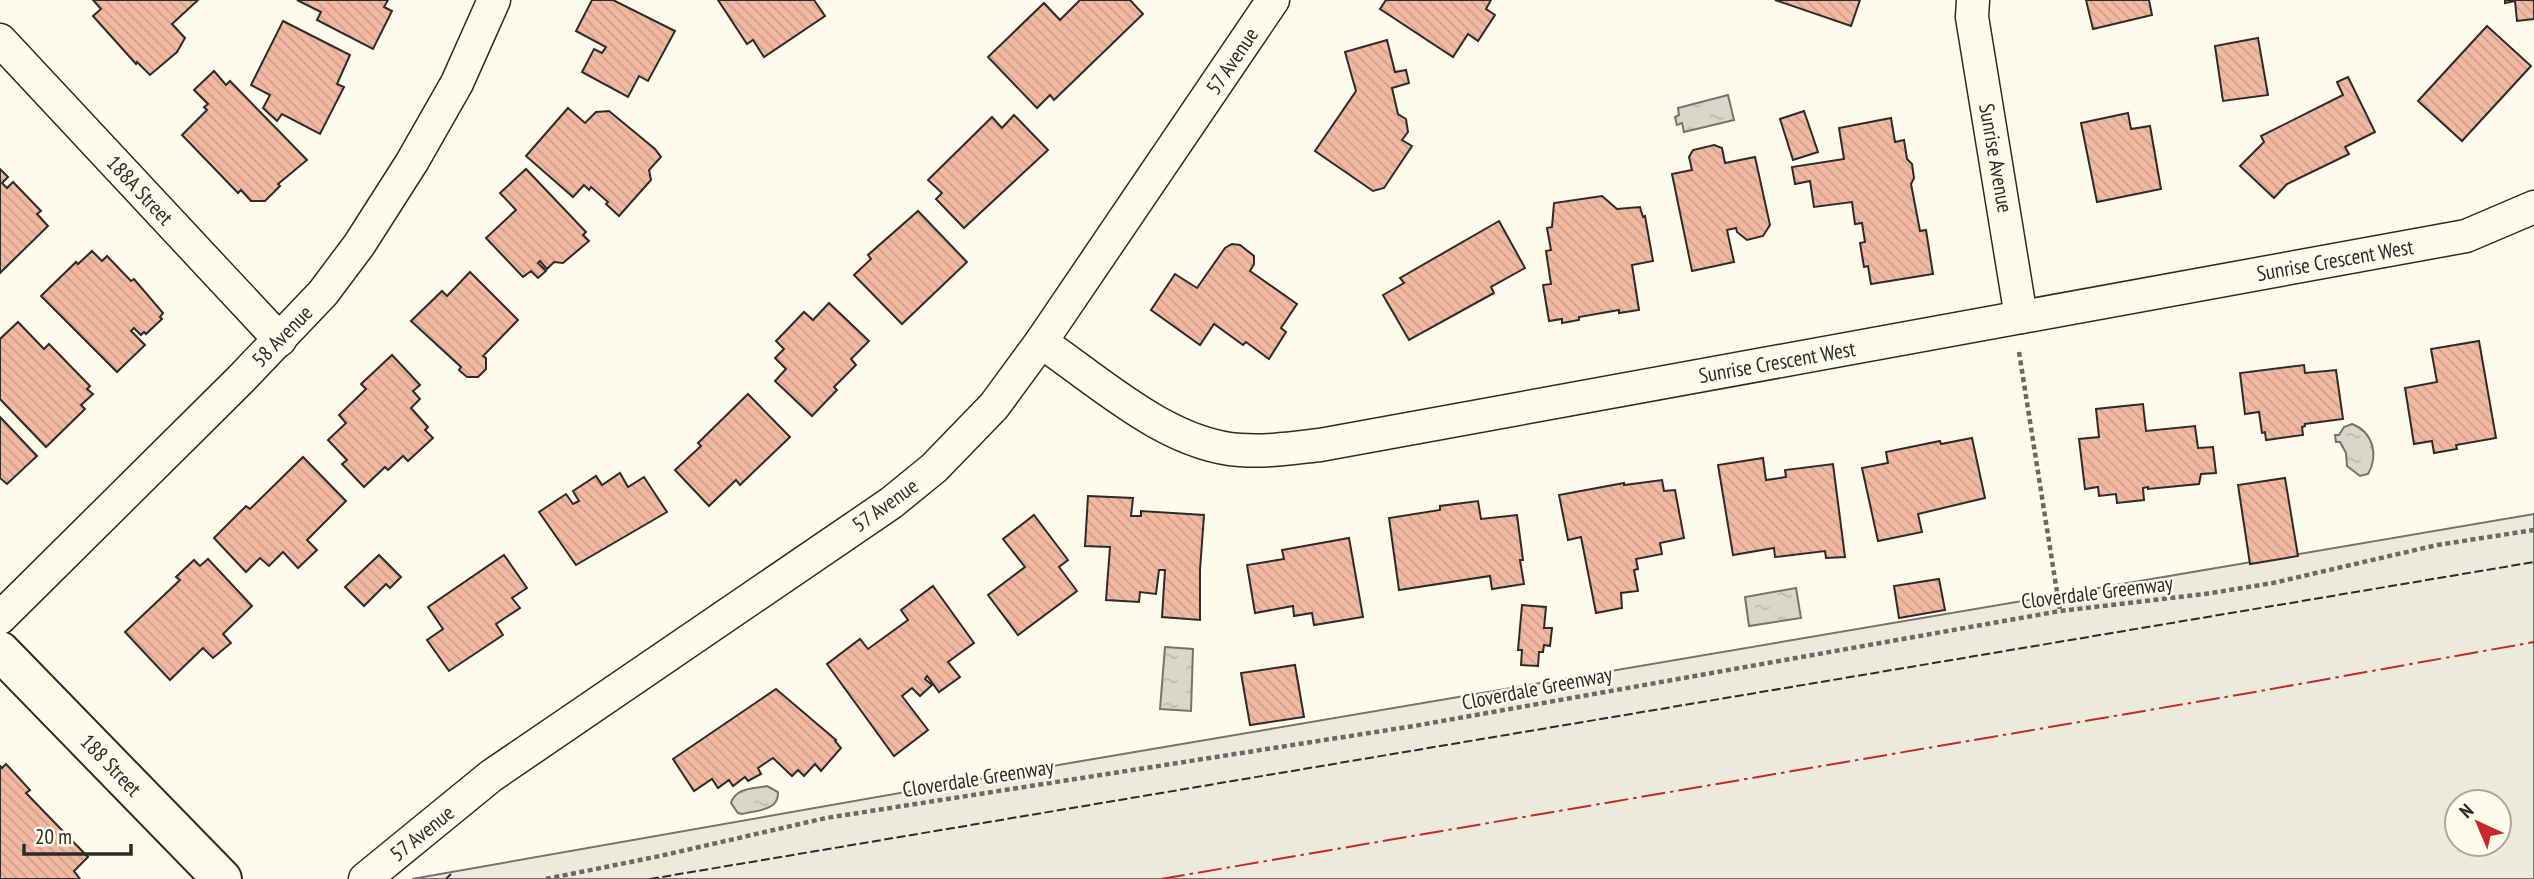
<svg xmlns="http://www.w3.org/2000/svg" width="2534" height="879" font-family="'PT Sans Narrow',sans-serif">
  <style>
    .grass { fill: #ecebdb; stroke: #74746e; stroke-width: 2; fill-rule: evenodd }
    .water { fill: url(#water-ripples); stroke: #74746e; stroke-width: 2 }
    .building { fill: url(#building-back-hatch); stroke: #2b2b2b; stroke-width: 2 }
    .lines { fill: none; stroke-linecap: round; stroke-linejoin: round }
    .street-casing { stroke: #2b2b2b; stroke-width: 35 }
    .secondary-casing { stroke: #2b2b2b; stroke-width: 42 }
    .path { stroke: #6a6964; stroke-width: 4.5; stroke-dasharray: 5 3.5; stroke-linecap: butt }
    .street { stroke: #fdfbea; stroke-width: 32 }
    .secondary { stroke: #fdfbea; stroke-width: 38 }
    .fence { stroke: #2b2b2b; stroke-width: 2; stroke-dasharray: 9 3.5; stroke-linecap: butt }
    .power { stroke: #c62828; stroke-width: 2; stroke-dasharray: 24 5 3.5 5; stroke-linecap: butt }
    .labels { text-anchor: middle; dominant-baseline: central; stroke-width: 5; stroke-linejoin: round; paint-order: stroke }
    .street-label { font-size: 21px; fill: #2b2b2b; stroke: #fdfbea }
  </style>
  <defs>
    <pattern id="water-ripples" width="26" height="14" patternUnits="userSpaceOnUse" patternTransform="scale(1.75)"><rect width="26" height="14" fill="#d8d7c9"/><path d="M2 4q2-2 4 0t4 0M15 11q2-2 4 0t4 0" fill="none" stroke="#bab9ad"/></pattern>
    <pattern id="building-back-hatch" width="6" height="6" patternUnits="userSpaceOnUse" patternTransform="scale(1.75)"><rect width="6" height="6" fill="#f2b8a0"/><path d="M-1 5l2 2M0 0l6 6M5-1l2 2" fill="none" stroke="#d09e8a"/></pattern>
  </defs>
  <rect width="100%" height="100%" fill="#fdfbea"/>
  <!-- grass -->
  <path class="grass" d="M 2534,514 L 2534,879 L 412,879 L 1070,763 ZM 2457,802 L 2499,802 L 2499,844 L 2457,844 Z"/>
  <!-- water -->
  <g class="water">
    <path d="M 1728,95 L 1734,120 L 1684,132 L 1682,123 L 1677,125 L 1675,117 L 1679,115 L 1678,108 Z"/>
    <path d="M 2352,424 C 2373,432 2379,455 2368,474 L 2360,476 L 2347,466 L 2346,453 L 2340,442 L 2336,442 L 2335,435 L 2339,435 L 2344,427 Z"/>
    <path d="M 1796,588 L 1801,618 L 1749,626 L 1745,597 Z"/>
    <path d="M 1165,647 L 1193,649 L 1191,711 L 1160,709 Z"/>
    <path d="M 767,786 L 778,792 C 779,811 757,810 742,814 L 738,813 L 731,803 C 736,787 753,789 767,786 Z"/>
  </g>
  <!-- building -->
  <g class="building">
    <path d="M 93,0 L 198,0 L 172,24 L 185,38 L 177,52 L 150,75 L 137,62 L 136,64 L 93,16 L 101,9 Z"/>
    <path d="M 297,0 L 388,0 L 384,7 L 392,11 L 373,49 L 317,20 L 321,12 Z"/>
    <path d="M 592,0 L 613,0 L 675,31 L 648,81 L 639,76 L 628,97 L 582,72 L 594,49 L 602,53 L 606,47 L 576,31 Z"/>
    <path d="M 718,0 L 814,0 L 825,16 L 764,57 L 753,40 L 747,44 Z"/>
    <path d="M 1080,0 L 1130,0 L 1143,14 L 1054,100 L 1050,95 L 1037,108 L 988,57 L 1044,3 L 1060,20 Z"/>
    <path d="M 1386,0 L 1491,0 L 1486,9 L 1495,15 L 1478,41 L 1468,34 L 1453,57 L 1380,9 Z"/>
    <path d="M 1775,0 L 1860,0 L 1851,26 Z"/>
    <path d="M 2086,0 L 2149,0 L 2152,15 L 2093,29 Z"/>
    <path d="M 2505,0 L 2534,0 L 2534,19 L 2517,21 L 2515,1 L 2505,3 Z"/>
    <path d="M 283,21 L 350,55 L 337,84 L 344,87 L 320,134 L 282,114 L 277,121 L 263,108 L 270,95 L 251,85 Z"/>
    <path d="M 2487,26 L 2531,66 L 2462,141 L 2418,101 Z"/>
    <path d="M 2258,38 L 2268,95 L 2223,101 L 2215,46 Z"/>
    <path d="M 1387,40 L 1395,72 L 1406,70 L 1409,83 L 1392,88 L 1398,114 L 1406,119 L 1408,132 L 1402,140 L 1412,146 L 1384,188 L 1373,191 L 1315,151 L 1356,91 L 1345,52 Z"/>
    <path d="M 214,71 L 226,85 L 230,81 L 307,160 L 278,184 L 280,186 L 265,201 L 251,201 L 241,190 L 238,193 L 182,135 L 207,110 L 204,107 L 208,104 L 194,90 Z"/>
    <path d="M 2348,77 L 2375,132 L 2345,147 L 2349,154 L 2287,184 L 2274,198 L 2240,166 L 2264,142 L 2261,136 L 2343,95 L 2337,82 Z"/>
    <path d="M 568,108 L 585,123 L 596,112 L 609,111 L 655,149 L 661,157 L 649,170 L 651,180 L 619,216 L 606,204 L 608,202 L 591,187 L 589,190 L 584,185 L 573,197 L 526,156 Z"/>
    <path d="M 1804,111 L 1818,152 L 1793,160 L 1780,119 Z"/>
    <path d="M 2128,113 L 2131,129 L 2150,126 L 2161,189 L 2097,202 L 2081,123 Z"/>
    <path d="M 1014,115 L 1048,150 L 964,228 L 936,199 L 942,193 L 928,180 L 992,117 L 1002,128 Z"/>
    <path d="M 1891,118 L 1895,142 L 1904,140 L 1907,159 L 1912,164 L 1914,178 L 1911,184 L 1920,231 L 1926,230 L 1933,274 L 1871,284 L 1868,266 L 1864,267 L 1860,243 L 1865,242 L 1862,223 L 1855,224 L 1852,202 L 1814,207 L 1810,181 L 1795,184 L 1792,167 L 1844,159 L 1839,128 Z"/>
    <path d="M 1714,145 L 1722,148 L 1725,163 L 1755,157 L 1770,225 L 1763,236 L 1747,240 L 1737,232 L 1736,228 L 1727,230 L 1734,262 L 1692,271 L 1672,174 L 1692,170 L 1689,157 L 1693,150 Z"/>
    <path d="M 0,169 L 8,177 L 2,183 L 7,188 L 13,182 L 41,211 L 37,214 L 48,226 L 0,273 Z"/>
    <path d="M 526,169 L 586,232 L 583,235 L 589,241 L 563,263 L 554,262 L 547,269 L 540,261 L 538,263 L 546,271 L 538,278 L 531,271 L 523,277 L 486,238 L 516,210 L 500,193 Z"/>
    <path d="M 1602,196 L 1617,209 L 1640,207 L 1643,217 L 1645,216 L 1653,261 L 1632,265 L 1639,310 L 1619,313 L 1619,310 L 1579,317 L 1579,320 L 1562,323 L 1562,319 L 1549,321 L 1543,285 L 1551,284 L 1546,251 L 1551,250 L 1547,228 L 1552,227 L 1554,203 Z"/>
    <path d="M 918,211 L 967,262 L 902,324 L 854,275 L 871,259 L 868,255 Z"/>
    <path d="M 1499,221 L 1525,268 L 1491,287 L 1494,293 L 1409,340 L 1383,295 L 1404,283 L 1400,278 Z"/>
    <path d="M 1232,244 L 1240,245 L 1254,256 L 1254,264 L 1250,271 L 1297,304 L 1281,328 L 1286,332 L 1269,359 L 1246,342 L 1243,345 L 1214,324 L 1200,345 L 1151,310 L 1175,274 L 1197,288 L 1225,248 Z"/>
    <path d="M 92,251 L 102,261 L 107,256 L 131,281 L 134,279 L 163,313 L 160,317 L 162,319 L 146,334 L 144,332 L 141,335 L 134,328 L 131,331 L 145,345 L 117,372 L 41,296 L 76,262 L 78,264 Z"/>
    <path d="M 470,272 L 518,320 L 483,356 L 486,358 L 486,369 L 478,377 L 467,377 L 459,370 L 461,367 L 411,321 L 442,291 L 447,296 Z"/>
    <path d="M 829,303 L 869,341 L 851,359 L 856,365 L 834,387 L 837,390 L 812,416 L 775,381 L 786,369 L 775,358 L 784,349 L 776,341 L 804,312 L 813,320 Z"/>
    <path d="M 18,322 L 44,349 L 49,344 L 90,386 L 87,389 L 93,394 L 81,405 L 85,409 L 46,447 L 0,399 L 0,339 Z"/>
    <path d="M 2479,341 L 2496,438 L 2456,445 L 2457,449 L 2434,453 L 2432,441 L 2414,444 L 2405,388 L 2437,382 L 2431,349 Z"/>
    <path d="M 392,355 L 420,385 L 413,391 L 420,399 L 411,408 L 428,427 L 425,430 L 433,438 L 408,461 L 403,456 L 388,470 L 385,467 L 364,487 L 342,464 L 347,460 L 328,440 L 346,423 L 339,415 L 366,389 L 361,384 Z"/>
    <path d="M 2304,365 L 2305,373 L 2336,370 L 2343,419 L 2305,424 L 2305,426 L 2302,427 L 2303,435 L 2266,440 L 2265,432 L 2262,433 L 2259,412 L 2245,414 L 2240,373 Z"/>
    <path d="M 748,394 L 790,437 L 740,485 L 736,480 L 709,506 L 675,470 L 701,446 L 698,443 Z"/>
    <path d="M 2143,404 L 2146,431 L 2195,426 L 2198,448 L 2213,447 L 2216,473 L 2201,474 L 2199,484 L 2148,489 L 2148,487 L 2143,488 L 2144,500 L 2117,503 L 2116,494 L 2099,496 L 2098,487 L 2085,489 L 2079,439 L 2099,437 L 2096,409 Z"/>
    <path d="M 0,417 L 37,456 L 7,484 L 0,478 Z"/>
    <path d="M 1972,438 L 1985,498 L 1918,514 L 1922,532 L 1878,541 L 1862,468 L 1888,463 L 1886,452 L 1940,441 L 1941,444 Z"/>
    <path d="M 303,457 L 346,501 L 307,540 L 317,550 L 298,568 L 283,552 L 269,566 L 260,558 L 246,572 L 214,538 L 246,506 L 250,509 Z"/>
    <path d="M 1763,458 L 1766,480 L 1786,477 L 1785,470 L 1833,464 L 1845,557 L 1826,558 L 1825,551 L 1775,557 L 1774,548 L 1733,555 L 1718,465 Z"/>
    <path d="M 620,473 L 628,487 L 644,477 L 667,512 L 576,565 L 539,512 L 566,494 L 573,504 L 579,501 L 573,491 L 596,476 L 602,485 Z"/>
    <path d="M 2285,478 L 2298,556 L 2250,564 L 2238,485 Z"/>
    <path d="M 1662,480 L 1664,491 L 1675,490 L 1684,538 L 1660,543 L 1662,554 L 1636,559 L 1638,569 L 1634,570 L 1638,591 L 1621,593 L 1622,608 L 1596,613 L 1581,537 L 1568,540 L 1559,495 L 1624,483 L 1624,485 Z"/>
    <path d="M 1088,496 L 1133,498 L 1131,516 L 1141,516 L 1141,511 L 1204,515 L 1200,570 L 1200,620 L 1162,617 L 1165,570 L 1159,570 L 1156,594 L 1140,592 L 1139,602 L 1106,600 L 1110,547 L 1085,546 Z"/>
    <path d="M 1478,501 L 1481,519 L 1517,515 L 1523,560 L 1520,560 L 1524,584 L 1492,589 L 1490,576 L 1399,590 L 1389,518 L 1440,510 L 1440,506 Z"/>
    <path d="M 1034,515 L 1068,560 L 1059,567 L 1077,591 L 1018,635 L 988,595 L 1025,567 L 1003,539 Z"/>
    <path d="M 1349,538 L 1363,617 L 1314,625 L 1312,613 L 1294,616 L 1293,606 L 1255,613 L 1247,565 L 1284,559 L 1282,550 Z"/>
    <path d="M 379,555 L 401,577 L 390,588 L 386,584 L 364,606 L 345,587 Z"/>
    <path d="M 504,555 L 527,588 L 512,598 L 520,608 L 496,624 L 503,635 L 449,671 L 427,640 L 443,629 L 428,607 Z"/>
    <path d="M 208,559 L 252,606 L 223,634 L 231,643 L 213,658 L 203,648 L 170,680 L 125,632 L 180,580 L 176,577 L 194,560 L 200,566 Z"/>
    <path d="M 1939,579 L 1945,610 L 1899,618 L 1894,586 Z"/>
    <path d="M 933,586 L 974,643 L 948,662 L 960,677 L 939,692 L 927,676 L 925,679 L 932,685 L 920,696 L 912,688 L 902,696 L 928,730 L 894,756 L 827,664 L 860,639 L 868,649 L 908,620 L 901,610 Z"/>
    <path d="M 1522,605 L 1546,607 L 1544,628 L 1552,628 L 1550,646 L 1544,645 L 1543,652 L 1539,652 L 1538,666 L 1521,665 L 1522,650 L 1518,650 Z"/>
    <path d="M 1295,665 L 1304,717 L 1250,725 L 1241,673 Z"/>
    <path d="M 776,689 L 836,740 L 835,741 L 841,748 L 821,771 L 815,764 L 804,776 L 798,770 L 792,776 L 773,758 L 758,768 L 761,774 L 748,781 L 745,777 L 733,786 L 729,780 L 718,788 L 712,779 L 694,791 L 673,759 Z"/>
    <path d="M 6,764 L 30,790 L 26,793 L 88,857 L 74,871 L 80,879 L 0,879 L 0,766 L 2,768 Z"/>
  </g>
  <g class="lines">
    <defs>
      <g id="street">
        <path d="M 1973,0 L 1972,17 L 2021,317"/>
        <path d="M 0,40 L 280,340"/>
        <path d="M 1041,342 C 1100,382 1167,445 1240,450 C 1267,452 1293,448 1320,445 L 2466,236 L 2534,207"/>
        <path d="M 0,618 L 241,379 L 323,293 L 359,245 L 412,162 L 457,83 L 494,0"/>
        <path d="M 365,879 L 491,776 L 891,503 L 934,468 L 994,406 L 1041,342 L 1273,0"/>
      </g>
      <path id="secondary" d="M 0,651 L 222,879"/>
    </defs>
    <!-- street casing -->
    <use href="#street" class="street-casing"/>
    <!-- secondary casing -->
    <use href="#secondary" class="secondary-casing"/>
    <!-- path -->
    <g class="path">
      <path d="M 2019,352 L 2060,611"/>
      <path d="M 546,879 L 660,856 L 826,818 L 1414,726 L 2060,611 L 2205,594 L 2273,583 L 2437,545 L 2534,530"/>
    </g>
    <!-- street -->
    <use href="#street" class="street"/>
    <!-- secondary -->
    <use href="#secondary" class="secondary"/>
    <!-- fence -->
    <g class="fence">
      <path d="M 446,879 L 451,874"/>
      <path d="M 650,879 L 2534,562"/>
    </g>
    <!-- power -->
    <path class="power" d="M 1161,879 L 2249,693 L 2534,642"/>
  </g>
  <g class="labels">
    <!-- street labels -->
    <g class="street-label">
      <text transform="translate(1232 61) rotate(-56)">57 Avenue</text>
      <text transform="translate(1996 158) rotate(80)">Sunrise Avenue</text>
      <text transform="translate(140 190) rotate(47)">188A Street</text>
      <text transform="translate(2335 260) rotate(-10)">Sunrise Crescent West</text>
      <text transform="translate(282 336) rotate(-46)">58 Avenue</text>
      <text transform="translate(1777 362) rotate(-10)">Sunrise Crescent West</text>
      <text transform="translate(885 505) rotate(-36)">57 Avenue</text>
      <text transform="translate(2097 592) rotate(-7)">Cloverdale Greenway</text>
      <text transform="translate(1537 688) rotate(-11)">Cloverdale Greenway</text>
      <text transform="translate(111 765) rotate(46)">188 Street</text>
      <text transform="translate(978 778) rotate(-9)">Cloverdale Greenway</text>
      <text transform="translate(422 833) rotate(-39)">57 Avenue</text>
    </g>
  </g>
  <!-- north arrow -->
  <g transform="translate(2478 823) rotate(316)"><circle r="33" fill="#fdfbea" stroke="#a9a89e" stroke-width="2"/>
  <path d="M0-5L12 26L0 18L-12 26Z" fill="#c62828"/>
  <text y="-10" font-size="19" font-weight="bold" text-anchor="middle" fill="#2b2b2b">N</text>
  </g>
  <!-- scale -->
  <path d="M24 844v10h107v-10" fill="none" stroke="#2b2b2b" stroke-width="3.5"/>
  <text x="35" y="844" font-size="21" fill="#2b2b2b" stroke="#fdfbea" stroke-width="5" paint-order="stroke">20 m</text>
</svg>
